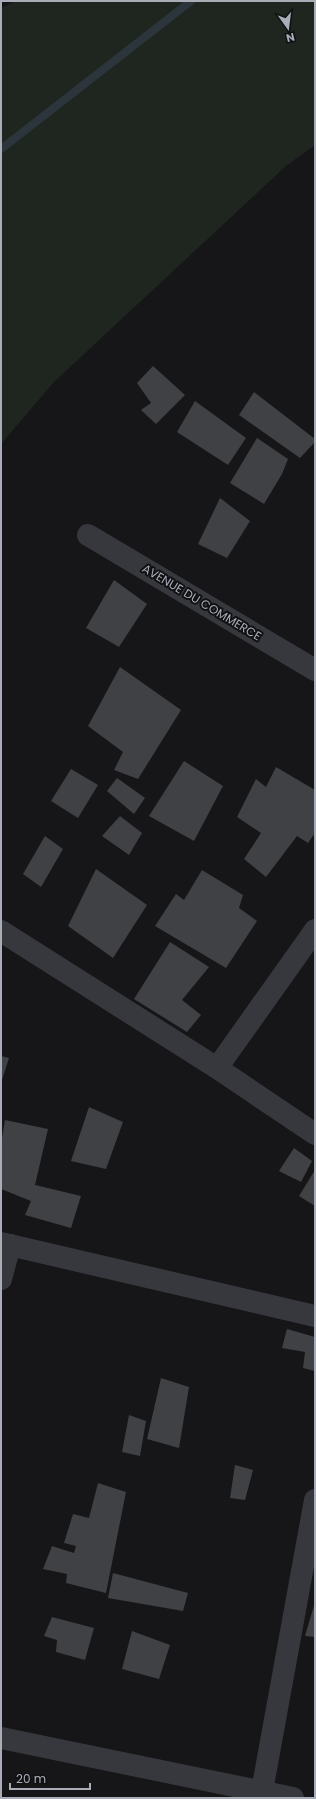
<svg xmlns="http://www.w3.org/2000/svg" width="316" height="1799" font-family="Poppins,sans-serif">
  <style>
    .green { fill: #1e261f }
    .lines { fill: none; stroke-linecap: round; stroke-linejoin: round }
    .stream { stroke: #2c353c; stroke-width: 8 }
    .building { fill: #404145 }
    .minor { stroke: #37383d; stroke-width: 22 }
    .labels { text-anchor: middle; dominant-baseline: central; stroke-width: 4; stroke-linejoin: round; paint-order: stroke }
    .street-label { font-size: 12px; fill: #a8adb8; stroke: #111113 }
  </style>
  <rect width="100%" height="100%" fill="#161618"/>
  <!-- green -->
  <path class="green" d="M 16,1 L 315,1 L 315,145 L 286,166 L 54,382 L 1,444 L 1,8 Z"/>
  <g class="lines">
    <!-- stream -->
    <path class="stream" d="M 1,149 L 191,1"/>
  </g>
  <!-- building -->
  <g class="building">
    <path d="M 153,366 L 185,395 L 156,424 L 141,410 L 151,403 L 137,383 Z"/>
    <path d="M 254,392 L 315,439 L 315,442 L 300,458 L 239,415 Z"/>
    <path d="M 195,401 L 246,438 L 228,465 L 177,432 Z"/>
    <path d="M 257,438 L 288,459 L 282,474 L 264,504 L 230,483 Z"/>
    <path d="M 220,498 L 250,521 L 227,558 L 198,544 Z"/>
    <path d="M 114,580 L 147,604 L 119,647 L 86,628 Z"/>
    <path d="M 120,667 L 181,710 L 138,779 L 114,770 L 123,752 L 88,726 Z"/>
    <path d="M 184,761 L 223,786 L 194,841 L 149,816 Z"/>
    <path d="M 276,767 L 315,790 L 315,833 L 308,843 L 297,836 L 266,877 L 244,859 L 261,833 L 237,817 L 256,779 L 266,787 Z"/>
    <path d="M 71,769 L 98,785 L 78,818 L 51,801 Z"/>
    <path d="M 117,778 L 145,798 L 134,814 L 107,791 Z"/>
    <path d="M 120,816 L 142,833 L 129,855 L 102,836 Z"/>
    <path d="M 45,836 L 63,849 L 41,887 L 23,874 Z"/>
    <path d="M 96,869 L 147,905 L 113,958 L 68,926 Z"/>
    <path d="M 202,870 L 243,895 L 239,908 L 257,921 L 226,968 L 155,926 L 176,894 L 184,900 Z"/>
    <path d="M 170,942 L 209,967 L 182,1000 L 201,1015 L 187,1032 L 134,999 Z"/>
    <path d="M 1,1056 L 9,1058 L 1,1083 Z"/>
    <path d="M 89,1107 L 123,1122 L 106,1169 L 71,1161 Z"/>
    <path d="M 5,1120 L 48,1129 L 35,1185 L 81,1196 L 71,1228 L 25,1215 L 31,1201 L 1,1189 L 1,1144 Z"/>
    <path d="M 294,1148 L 312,1161 L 301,1182 L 279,1171 Z"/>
    <path d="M 315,1170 L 315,1206 L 299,1196 Z"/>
    <path d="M 287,1329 L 315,1337 L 315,1371 L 303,1368 L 305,1352 L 282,1348 Z"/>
    <path d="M 161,1378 L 189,1387 L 179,1448 L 147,1439 Z"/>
    <path d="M 129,1415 L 146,1421 L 140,1456 L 122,1452 Z"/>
    <path d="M 235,1465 L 253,1470 L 245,1500 L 230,1498 Z"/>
    <path d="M 98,1483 L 126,1492 L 106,1593 L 66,1583 L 67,1574 L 43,1569 L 52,1546 L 74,1553 L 76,1546 L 64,1543 L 73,1514 L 89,1518 Z"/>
    <path d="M 113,1573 L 188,1593 L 183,1611 L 108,1598 Z"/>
    <path d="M 315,1602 L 315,1637 L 305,1636 Z"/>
    <path d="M 52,1617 L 94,1628 L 85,1660 L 56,1652 L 57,1640 L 44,1636 Z"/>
    <path d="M 132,1631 L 170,1645 L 159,1679 L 122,1669 Z"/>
  </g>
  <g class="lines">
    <!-- minor -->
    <g class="minor">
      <path d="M 88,535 L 315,670"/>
      <path d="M 1,931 L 217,1068 L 315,1134"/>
      <path d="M 217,1068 L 315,930"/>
      <path d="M 1,1243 L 315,1316"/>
      <path d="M 1,1279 L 10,1245"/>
      <path d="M 1,1738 L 293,1798"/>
      <path d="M 262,1791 L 315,1500"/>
    </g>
  </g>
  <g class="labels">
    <!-- street labels -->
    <g class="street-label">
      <text transform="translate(202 602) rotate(31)">AVENUE DU COMMERCE</text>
    </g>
  </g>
  <!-- border -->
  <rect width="316" height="1799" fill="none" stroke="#a8adb8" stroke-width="4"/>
  <!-- north arrow -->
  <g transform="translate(288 28) rotate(166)" stroke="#111113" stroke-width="3" paint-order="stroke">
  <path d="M0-3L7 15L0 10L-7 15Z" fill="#a8adb8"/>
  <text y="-6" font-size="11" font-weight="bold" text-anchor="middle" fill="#a8adb8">N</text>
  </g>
  <!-- scale -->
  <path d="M10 1783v6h80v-6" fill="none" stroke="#a8adb8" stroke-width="2"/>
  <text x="16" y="1783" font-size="12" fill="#a8adb8" stroke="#111113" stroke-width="3" paint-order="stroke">20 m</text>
</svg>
